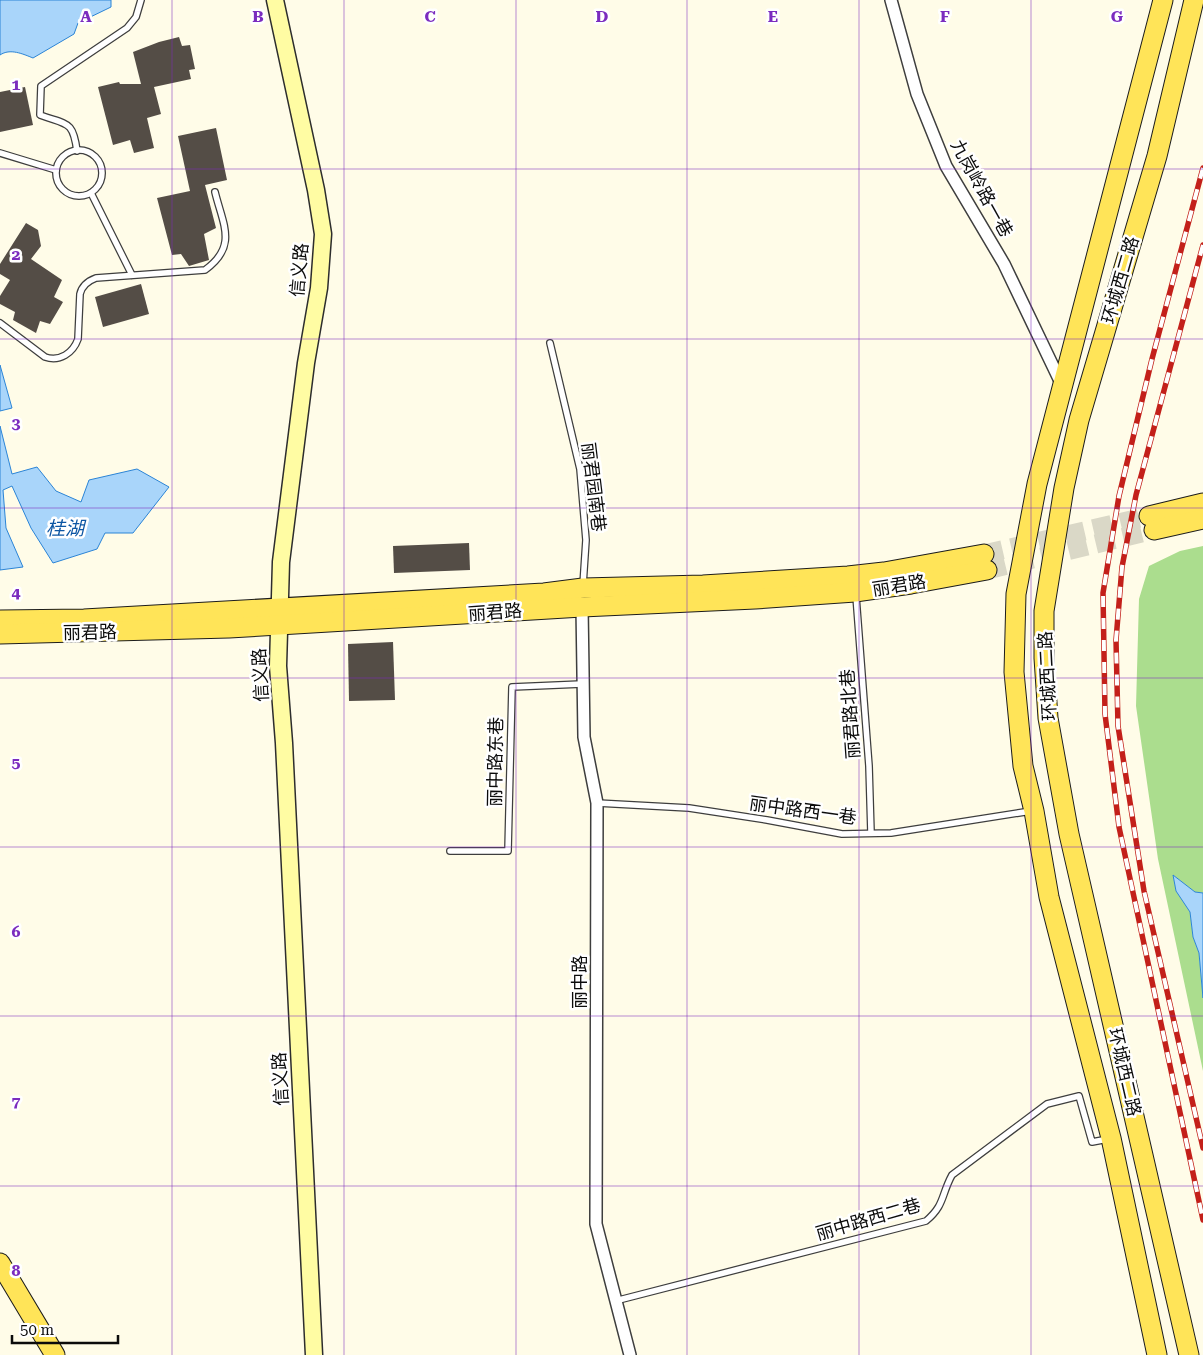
<svg xmlns="http://www.w3.org/2000/svg" width="1203" height="1355" font-family="'Roboto Serif','Noto Sans SC',serif">
  <style>
    .forest { fill: #abdd8e }
    .water { fill: #a9d5fa; stroke: #2b84d6 }
    .building { fill: #544d46 }
    .lines { fill: none; stroke-linecap: round; stroke-linejoin: round }
    .primary-tunnel { stroke: #dad8c7; stroke-width: 19; stroke-dasharray: 19 9; stroke-linecap: butt }
    .lane-casing { stroke: #3e3e3e; stroke-width: 8 }
    .street-casing { stroke: #3e3e3e; stroke-width: 14 }
    .secondary-casing { stroke: #2d2d2d; stroke-width: 19 }
    .primary-casing { stroke: #1c1c1c; stroke-width: 21 }
    .lane { stroke: #fff; stroke-width: 5.5 }
    .street { stroke: #fff; stroke-width: 11 }
    .secondary { stroke: #fffca3; stroke-width: 16 }
    .primary { stroke: #ffe458; stroke-width: 19 }
    .rail-casing { stroke: #c3201a; stroke-width: 5.5 }
    .rail { stroke: #fff; stroke-width: 4; stroke-dasharray: 11; stroke-linecap: butt }
    .grid { fill: none; stroke: #7b2cbf; stroke-width: 1; stroke-opacity: 0.55 }
    .labels { text-anchor: middle; dominant-baseline: central; stroke-width: 5; stroke-linejoin: round; paint-order: stroke }
    .street-label { font-size: 18px; fill: #0b0b0b; stroke: #fff }
    .water-label { font-size: 19px; font-style: italic; fill: #0d56a3; stroke: #fff }
    .grid-label { font-size: 16px; text-anchor: middle; font-weight: bold; fill: #7b2cbf; stroke: #fff; stroke-width: 5; stroke-linejoin: round; paint-order: stroke }
  </style>
  <rect width="100%" height="100%" fill="#fffce8"/>
  <!-- forest -->
  <path class="forest" d="M 1203,546 L 1203,893 L 1195,892 L 1173,875 L 1176,891 L 1190,912 L 1193,937 L 1199,953 L 1203,998 L 1203,1071 L 1158,859 L 1136,706 L 1139,599 L 1149,566 L 1180,551 Z"/>
  <!-- water -->
  <g class="water">
    <path d="M 0,0 L 111,0 L 111,7 L 78,23 L 74,34 L 33,58 C 23,54 10,48 0,55 Z"/>
    <path d="M 0,365 L 12,408 L 0,411 Z"/>
    <path d="M 0,426 L 12,474 L 37,467 L 56,491 L 81,502 L 89,480 L 137,469 L 169,487 L 133,533 L 105,533 L 97,549 L 53,563 L 31,528 L 12,486 L 3,490 L 6,528 L 23,567 L 0,570 Z"/>
    <path d="M 1173,875 L 1195,892 L 1203,893 L 1203,998 L 1199,953 L 1193,937 L 1190,912 L 1176,891 Z"/>
  </g>
  <!-- building -->
  <g class="building">
    <path d="M 179,37 L 182,46 L 190,45 L 195,69 L 189,70 L 191,79 L 154,87 L 161,114 L 147,118 L 154,148 L 134,153 L 130,140 L 113,145 L 98,87 L 119,82 L 120,84 L 141,84 L 133,52 L 159,42 Z"/>
    <path d="M 25,87 L 33,125 L 0,132 L 0,92 Z"/>
    <path d="M 216,128 L 227,180 L 205,185 L 216,228 L 204,234 L 209,260 L 189,266 L 181,254 L 172,255 L 157,198 L 190,191 L 178,136 Z"/>
    <path d="M 26,223 L 38,230 L 41,246 L 31,259 L 62,280 L 54,297 L 63,302 L 50,324 L 40,321 L 36,333 L 13,320 L 15,312 L 0,304 L 0,296 L 10,280 L 0,274 L 0,264 Z"/>
    <path d="M 141,284 L 149,314 L 103,327 L 95,297 Z"/>
    <path d="M 469,543 L 470,570 L 394,573 L 393,546 Z"/>
    <path d="M 393,642 L 395,700 L 349,701 L 348,644 Z"/>
  </g>
  <g class="lines">
    <!-- primary-tunnel -->
    <g class="primary-tunnel">
      <path d="M 984,554 L 1149,516"/>
      <path d="M 987,570 L 1154,530"/>
    </g>
    <defs>
      <g id="lane">
        <circle cx="79" cy="173" r="23"/>
        <path d="M 77,151 C 73,120 67,125 40,115 L 41,86 L 127,28 L 136,17 L 141,0"/>
        <path d="M 0,153 L 56,170"/>
        <path d="M 91,193 L 132,275"/>
        <path d="M 0,323 L 45,357 C 60,362 73,353 78,339 L 80,294 C 82,285 88,281 96,278 L 205,270 C 238,246 223,225 215,192"/>
        <path d="M 550,343 L 580,469 L 586,540 L 583,585"/>
        <path d="M 856,596 L 869,766 L 871,833"/>
        <path d="M 597,803 L 689,808 L 767,820 L 842,834 L 891,833 L 1031,811"/>
        <path d="M 450,851 L 508,851 L 512,687 L 582,684"/>
        <path d="M 615,1301 L 926,1221 C 945,1205 941,1195 952,1175 L 1047,1104 L 1079,1096 L 1092,1142 L 1108,1139"/>
      </g>
      <g id="street">
        <path d="M 891,0 L 917,94 L 946,166 L 1004,264 L 1062,385"/>
        <path d="M 582,607 L 584,737 L 597,803 L 596,1224 L 630,1355"/>
      </g>
      <path id="secondary" d="M 275,0 L 316,190 L 323,234 L 319,288 L 306,363 L 281,562 L 278,666 L 284,743 L 314,1355"/>
      <g id="primary">
        <path d="M 1149,516 L 1203,503"/>
        <path d="M 1154,530 L 1203,519"/>
        <path d="M 0,620 L 84,619 L 544,593 L 583,588 L 703,585 L 848,576 L 884,572 L 984,554"/>
        <path d="M 0,634 L 229,628 L 582,607 L 755,599 L 855,592 L 911,584 L 987,570"/>
        <path d="M 0,1263 L 55,1355"/>
        <path d="M 1157,1355 L 1111,1138 L 1049,897 L 1034,811 L 1023,766 L 1014,672 L 1016,594 L 1037,484 L 1163,0"/>
        <path d="M 1189,1355 L 1069,834 L 1048,718 L 1044,658 L 1044,611 L 1064,488 L 1079,420 L 1157,156 L 1194,0"/>
      </g>
    </defs>
    <!-- lane casing -->
    <use href="#lane" class="lane-casing"/>
    <!-- street casing -->
    <use href="#street" class="street-casing"/>
    <!-- secondary casing -->
    <use href="#secondary" class="secondary-casing"/>
    <!-- primary casing -->
    <use href="#primary" class="primary-casing"/>
    <!-- lane -->
    <use href="#lane" class="lane"/>
    <!-- street -->
    <use href="#street" class="street"/>
    <!-- secondary -->
    <use href="#secondary" class="secondary"/>
    <!-- primary -->
    <use href="#primary" class="primary"/>
    <defs>
      <g id="rail">
        <path d="M 1203,168 L 1152,359 L 1119,496 L 1103,593 L 1105,714 L 1119,827 L 1203,1220"/>
        <path d="M 1203,245 L 1136,495 L 1122,567 L 1116,640 L 1118,726 L 1144,891 L 1203,1148"/>
      </g>
    </defs>
    <!-- rail casing -->
    <use href="#rail" class="rail-casing"/>
    <!-- rail -->
    <use href="#rail" class="rail"/>
  </g>
  <!-- grid -->
  <path class="grid" d="M 172,0 L 172,1355M 344,0 L 344,1355M 516,0 L 516,1355M 687,0 L 687,1355M 859,0 L 859,1355M 1031,0 L 1031,1355M 0,169 L 1203,169M 0,339 L 1203,339M 0,508 L 1203,508M 0,678 L 1203,678M 0,847 L 1203,847M 0,1016 L 1203,1016M 0,1186 L 1203,1186"/>
  <g class="labels">
    <!-- street labels -->
    <g class="street-label">
      <text transform="translate(982 188) rotate(61)">九岗岭路一巷</text>
      <text transform="translate(299 270) rotate(-85)">信义路</text>
      <text transform="translate(1120 280) rotate(-74)">环城西二路</text>
      <text transform="translate(594 487) rotate(83)">丽君园南巷</text>
      <text transform="translate(899 585) rotate(-9)">丽君路</text>
      <text transform="translate(495 612) rotate(-4)">丽君路</text>
      <text transform="translate(90 632) rotate(-1)">丽君路</text>
      <text transform="translate(260 675) rotate(-93)">信义路</text>
      <text transform="translate(1047 676) rotate(-93)">环城西二路</text>
      <text transform="translate(850 714) rotate(-94)">丽君路北巷</text>
      <text transform="translate(495 762) rotate(-89)">丽中路东巷</text>
      <text transform="translate(803 810) rotate(8)">丽中路西一巷</text>
      <text transform="translate(579 982) rotate(-90)">丽中路</text>
      <text transform="translate(1125 1072) rotate(77)">环城西二路</text>
      <text transform="translate(280 1079) rotate(-93)">信义路</text>
      <text transform="translate(868 1219) rotate(-16)">丽中路西二巷</text>
    </g>
    <!-- water labels -->
    <g class="water-label">
      <text x="65" y="528">桂湖</text>
    </g>
  </g>
  <g class="grid-label">
    <text x="86" y="22">A</text>
    <text x="258" y="22">B</text>
    <text x="430" y="22">C</text>
    <text x="602" y="22">D</text>
    <text x="773" y="22">E</text>
    <text x="945" y="22">F</text>
    <text x="1117" y="22">G</text>
    <text x="16" y="90">1</text>
    <text x="16" y="260">2</text>
    <text x="16" y="429">3</text>
    <text x="16" y="598">4</text>
    <text x="16" y="768">5</text>
    <text x="16" y="937">6</text>
    <text x="16" y="1107">7</text>
    <text x="16" y="1276">8</text>
  </g>
  <!-- scale -->
  <path d="M12 1335v8h106v-8" fill="none" stroke="#0b0b0b" stroke-width="2.5"/>
  <text x="20" y="1335" font-size="15" fill="#0b0b0b" stroke="#ffffff" stroke-width="4" paint-order="stroke">50 m</text>
</svg>
